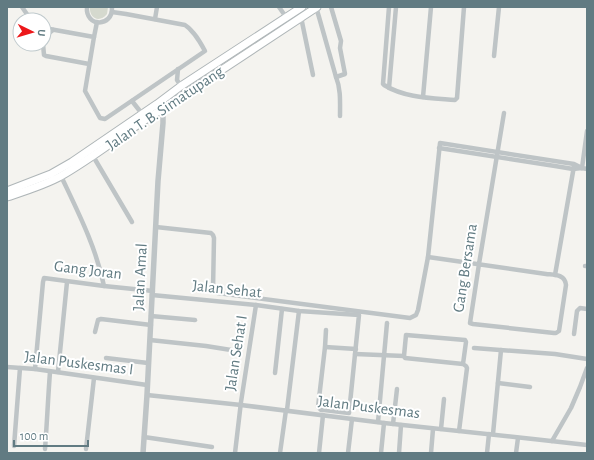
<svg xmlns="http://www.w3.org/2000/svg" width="594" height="460" font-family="'Alegreya Sans',sans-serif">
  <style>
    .grass { fill: #d5d9ce }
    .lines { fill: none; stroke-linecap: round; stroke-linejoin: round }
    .primary-casing { stroke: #afb6b8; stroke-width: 9 }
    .minor { stroke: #bec4c6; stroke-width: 4.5 }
    .tertiary { stroke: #bec4c6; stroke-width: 5.5 }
    .primary { stroke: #fff; stroke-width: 7 }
    .labels { text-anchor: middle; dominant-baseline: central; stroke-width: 4; stroke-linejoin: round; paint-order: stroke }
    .street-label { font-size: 16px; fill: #617b82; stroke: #fff }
  </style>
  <rect width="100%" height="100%" fill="#f4f3ef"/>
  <!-- grass -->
  <path class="grass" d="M 90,7 L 108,7 L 107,14 C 100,23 89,19 90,7 Z"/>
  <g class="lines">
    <defs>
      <g id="primary">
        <path d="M 7,191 L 51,174 L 72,162 L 157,104 L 181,86 L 302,7"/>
        <path d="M 7,197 C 25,191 45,185 61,176 C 96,156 127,130 161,110 L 317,7"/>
      </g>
    </defs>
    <!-- primary casing -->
    <use href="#primary" class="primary-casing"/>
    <!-- minor -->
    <g class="minor">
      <path d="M 22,7 L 31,20"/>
      <path d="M 87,7 C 85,27 113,28 112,7"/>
      <path d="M 279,7 L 286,17"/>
      <path d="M 316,7 L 319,17 L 336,77 C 341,89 340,103 340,116"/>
      <path d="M 331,7 L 341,41 L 340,48 L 345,74 L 336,77"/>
      <path d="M 389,7 L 383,84 L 384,85 C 405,98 431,98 455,100 L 457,98 L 464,7"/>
      <path d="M 301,17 L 313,75"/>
      <path d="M 155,19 L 157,7"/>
      <path d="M 44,28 L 94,37 L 85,91 L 100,118 L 105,119 L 205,51 C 200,42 194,31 185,25 L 126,14 L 112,12"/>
      <path d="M 44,37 L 53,30"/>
      <path d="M 94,37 L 97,22"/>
      <path d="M 43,44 L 44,55 L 46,56 L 89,64"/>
      <path d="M 494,56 L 499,7"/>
      <path d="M 178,69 L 177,80 L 181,86"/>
      <path d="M 389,88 L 396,7"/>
      <path d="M 423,97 L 431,7"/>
      <path d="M 132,101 L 143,115"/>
      <path d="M 439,148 L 555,166 L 573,169 L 582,168 L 587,169"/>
      <path d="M 93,156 L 132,222"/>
      <path d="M 582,168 L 587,131"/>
      <path d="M 61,176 C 78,212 96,247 104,286"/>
      <path d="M 156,227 L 211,233 L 213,235 L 214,238 L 213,290 L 218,293 L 410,318 L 416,315 L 418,310 L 428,257 L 440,143 L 574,164 L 582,168"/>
      <path d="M 428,257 L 546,274 C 554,275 565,274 566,285 L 559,331 L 556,333 L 554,333 L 473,324 L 470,323 L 479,264 L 504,113"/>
      <path d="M 585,266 L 587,266"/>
      <path d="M 555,275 L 574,166"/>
      <path d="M 152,295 L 256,305 L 299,311 L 359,315 L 349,413 L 324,410 L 321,410 L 318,407 L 325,347 L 326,330"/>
      <path d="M 151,316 L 195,320"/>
      <path d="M 95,332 L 98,320 L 101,319 L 151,325"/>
      <path d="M 574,334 L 577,311 L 580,308 L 587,309"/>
      <path d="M 150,340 L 206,346 L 231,350"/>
      <path d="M 325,347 L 356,349"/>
      <path d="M 474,348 L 555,354 L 587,359"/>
      <path d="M 355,354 L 404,356"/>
      <path d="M 106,358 L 148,363"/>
      <path d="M 7,367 L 35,369 L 147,385"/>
      <path d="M 35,369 L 43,282 L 44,278 L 104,286 L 153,291"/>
      <path d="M 58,372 L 67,282"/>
      <path d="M 275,373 L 282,309"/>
      <path d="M 498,383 L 530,387"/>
      <path d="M 147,395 L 241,405 L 384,423 L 533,439 L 587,445"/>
      <path d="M 287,410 L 299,311"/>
      <path d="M 378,422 L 387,323"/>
      <path d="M 393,424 L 397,389"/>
      <path d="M 441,429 L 444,399"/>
      <path d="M 459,431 L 467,368 L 466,366 L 463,364 L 405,358 L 404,356 L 406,335 L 465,340 L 466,342 L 463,364"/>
      <path d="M 493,434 L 501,350"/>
      <path d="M 144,437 L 212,447"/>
      <path d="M 552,441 L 571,408 L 580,387 L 587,368"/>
      <path d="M 14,446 L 20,368"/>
      <path d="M 45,449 C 47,423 48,398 50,372"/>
      <path d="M 86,449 L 94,378"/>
      <path d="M 235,453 L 241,402 L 256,305"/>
      <path d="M 280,453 L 286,410"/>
      <path d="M 319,453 L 323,415"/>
      <path d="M 348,453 L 352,419"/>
      <path d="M 381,453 L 384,423"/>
      <path d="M 399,453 L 401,425"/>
      <path d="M 431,453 L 433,429"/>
      <path d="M 487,453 L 489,434"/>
      <path d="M 516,453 L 518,438"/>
    </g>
    <!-- tertiary -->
    <path class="tertiary" d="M 143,453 L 147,395 L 158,181 L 163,123 L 163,116 L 160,107"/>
    <!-- primary -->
    <use href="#primary" class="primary"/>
  </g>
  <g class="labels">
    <!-- street labels -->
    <g class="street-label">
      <text transform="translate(165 108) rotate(-34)">Jalan T. B. Simatupang</text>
      <text transform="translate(465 268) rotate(-81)">Gang Bersama</text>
      <text transform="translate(88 270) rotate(7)">Gang Joran</text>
      <text transform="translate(140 277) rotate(-87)">Jalan Amal</text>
      <text transform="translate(227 289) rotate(6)">Jalan Sehat</text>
      <text transform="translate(236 353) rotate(-81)">Jalan Sehat I</text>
      <text transform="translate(79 363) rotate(7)">Jalan Puskesmas I</text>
      <text transform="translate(369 407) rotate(7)">Jalan Puskesmas</text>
    </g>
  </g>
  <!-- border -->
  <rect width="594" height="460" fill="none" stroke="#617b82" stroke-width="16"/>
  <!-- north arrow -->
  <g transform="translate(32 32) rotate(95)"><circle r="19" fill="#ffffff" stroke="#c0cacd"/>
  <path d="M0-3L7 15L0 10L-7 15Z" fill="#ec171a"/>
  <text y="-6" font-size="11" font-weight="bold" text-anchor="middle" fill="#617b82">U</text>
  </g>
  <!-- scale -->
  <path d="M14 440v6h74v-6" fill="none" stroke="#617b82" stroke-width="2"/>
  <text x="20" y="440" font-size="12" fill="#617b82" stroke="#ffffff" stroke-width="3" paint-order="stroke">100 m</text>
</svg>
